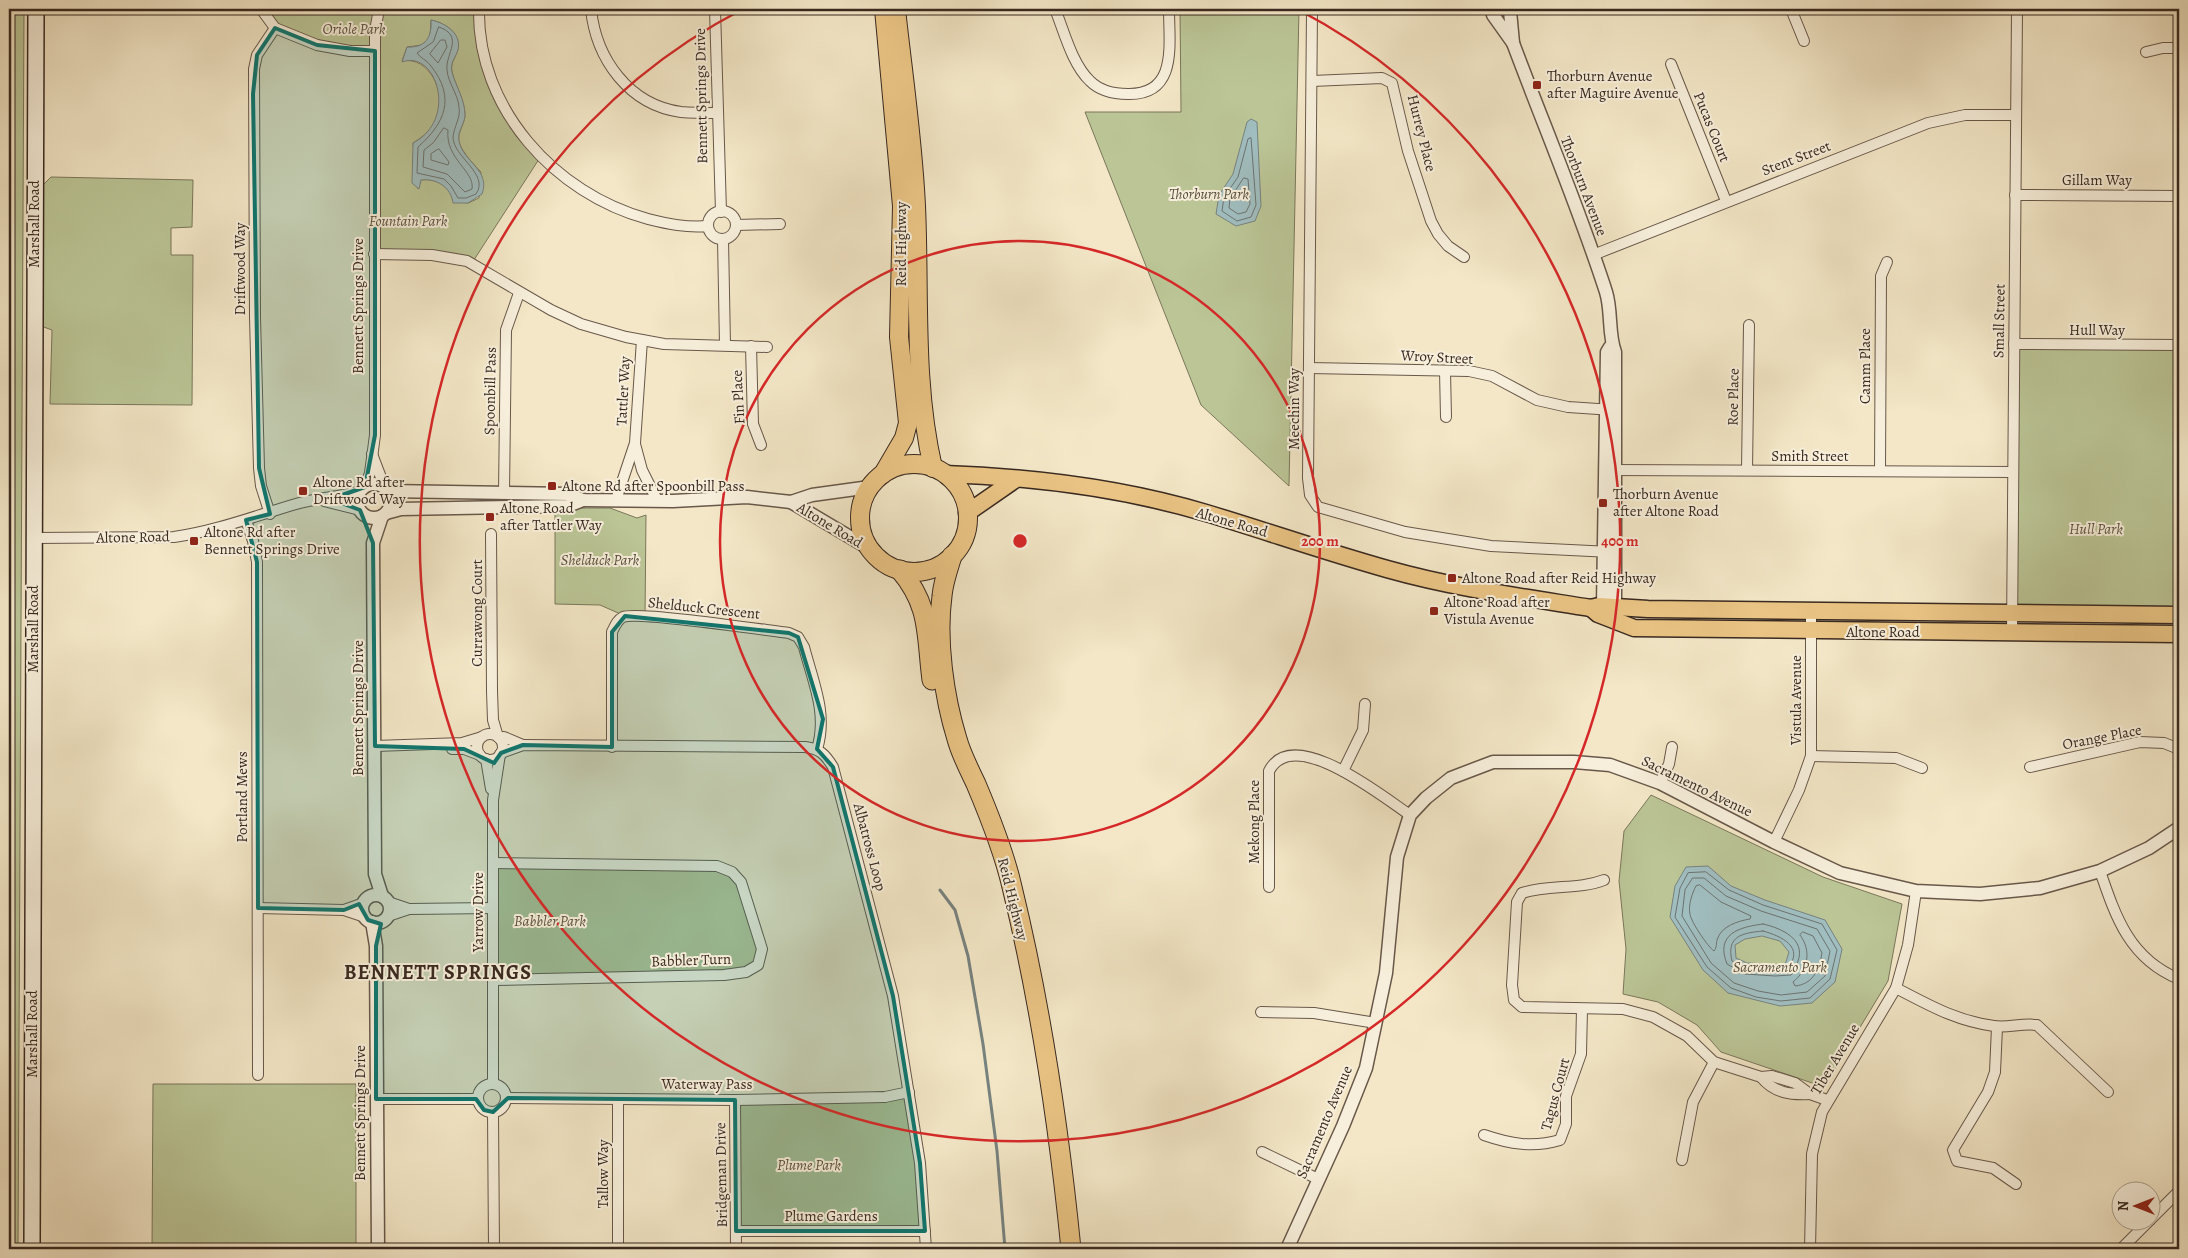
<svg xmlns="http://www.w3.org/2000/svg" width="2188" height="1258" font-family="Alegreya,serif">
  <style>
    .green { fill: #bbc596; stroke: #7a775b; fill-rule: evenodd }
    .water { fill: #a0bdbf; stroke: #77827f; fill-rule: evenodd }
    .lines { fill: none; stroke-linecap: round; stroke-linejoin: round }
    .shore { stroke: #6c7370; stroke-width: 1 }
    .stream { stroke: #77827f; stroke-width: 3 }
    .minor-casing { stroke: #68584a; stroke-width: 12 }
    .tertiary-casing { stroke: #68584a; stroke-width: 15 }
    .secondary-casing { stroke: #392920; stroke-width: 18 }
    .primary-casing { stroke: #392920; stroke-width: 19 }
    .trunk-casing { stroke: #392920; stroke-width: 20 }
    .motorway-casing { stroke: #392920; stroke-width: 21 }
    .minor { stroke: #f7efdb; stroke-width: 10 }
    .tertiary { stroke: #f7efdb; stroke-width: 12 }
    .secondary { stroke: #f7efdb; stroke-width: 15 }
    .primary { stroke: #eac484; stroke-width: 16 }
    .trunk { stroke: #eac484; stroke-width: 18 }
    .motorway { stroke: #eac484; stroke-width: 19 }
    .marked { fill: #0f766e; fill-opacity: 0.2; stroke: #0f766e; stroke-width: 4; stroke-linejoin: round }
    .ring { fill: none; stroke: #d62828; stroke-width: 2.5 }
    .poi-dot { fill: #8f2418; stroke: #f7efdb; stroke-width: 2 }
    .labels { text-anchor: middle; dominant-baseline: central; stroke-width: 4; stroke-linejoin: round; paint-order: stroke }
    .park-label { font-size: 15px; font-style: italic; fill: #5a503e; stroke: #f7efdb }
    .poi-label { font-size: 15px; fill: #392920; stroke: #f7efdb; text-anchor: start }
    .street-label { font-size: 15px; fill: #392920; stroke: #f7efdb }
    .district-label { font-size: 20px; font-weight: bold; letter-spacing: 1px; fill: #392920; stroke: #f7efdb }
    .centre { fill: #d62828; stroke: #f7efdb; stroke-width: 2.5 }
    .ring-label { font-size: 15px; text-anchor: middle; font-weight: bold; fill: #d62828; stroke: #f7efdb; stroke-width: 4; stroke-linejoin: round; paint-order: stroke }
  </style>
  <rect width="100%" height="100%" fill="#f3e7c7"/>
  <filter id="stains"><feTurbulence type="fractalNoise" baseFrequency=".004" numOctaves="4"/><feColorMatrix values="0 0 0 0 .2 0 0 0 0 .09 0 0 0 0 .02 0 0 0 .5 -.17"/></filter>
  <radialGradient id="worn" r=".72"><stop offset=".6" stop-color="#630" stop-opacity="0"/><stop offset="1" stop-color="#630" stop-opacity=".3"/></radialGradient>
  <!-- green -->
  <g class="green">
    <path d="M 9,9 L 24,9 L 18,1249 L 9,1249 Z"/>
    <path d="M 261,9 L 479,9 L 495,89 L 541,156 L 472,263 L 374,254 L 375,51 L 291,36 ZM 431,20 C 445,23 462,33 457,51 C 455,59 450,63 452,72 C 456,88 465,100 465,116 C 464,125 457,133 459,142 C 462,152 474,165 481,172 L 479,198 L 468,203 L 453,200 C 449,185 435,178 421,180 L 418,189 L 413,143 C 424,136 433,129 438,115 C 445,92 430,56 402,61 L 407,47 L 422,45 L 430,38 Z"/>
    <path d="M 1180,9 L 1299,9 L 1289,486 L 1201,405 L 1085,112 L 1181,112 Z"/>
    <path d="M 51,177 L 193,180 L 192,227 L 171,228 L 171,255 L 193,255 L 192,405 L 50,404 L 52,330 L 41,326 L 42,186 Z"/>
    <path d="M 2014,344 L 2179,345 L 2179,615 L 2012,614 Z"/>
    <path d="M 555,508 L 610,508 L 637,518 L 646,515 L 645,617 L 625,616 L 600,605 L 555,604 Z"/>
    <path d="M 1651,795 L 1823,877 L 1902,904 L 1888,981 L 1824,1087 L 1721,1052 L 1697,1025 L 1658,1002 L 1623,994 L 1626,949 L 1619,881 L 1624,831 Z"/>
    <path d="M 493,863 L 717,866 L 732,872 L 762,949 L 758,965 L 746,972 L 493,980 Z"/>
    <path d="M 153,1084 L 356,1084 L 356,1249 L 152,1249 Z"/>
    <path d="M 909,1092 L 925,1231 L 736,1231 L 735,1100 Z"/>
  </g>
  <!-- water -->
  <g class="water">
    <path d="M 431,20 C 445,23 462,33 458,50 C 455,59 450,62 452,72 C 456,87 465,99 465,116 C 464,125 457,132 459,141 C 463,162 491,170 482,194 L 468,203 L 453,203 C 451,187 436,178 421,180 L 419,189 L 412,183 L 413,143 C 459,119 436,49 402,62 L 407,47 C 426,48 432,37 431,20 Z"/>
    <path d="M 1251,119 L 1257,122 L 1261,206 L 1255,221 L 1236,226 L 1216,214 L 1219,195 L 1233,174 L 1247,122 Z"/>
    <path d="M 1708,866 L 1731,886 L 1765,900 L 1825,920 L 1842,949 L 1835,982 L 1812,1003 L 1780,1006 L 1728,993 L 1703,970 L 1670,917 L 1675,886 L 1686,867 ZM 1762,936 L 1780,941 L 1789,952 L 1785,965 L 1747,963 L 1736,958 L 1735,945 L 1745,939 Z"/>
  </g>
  <g class="lines">
    <!-- shore -->
    <g class="shore">
      <path d="M 439,27 C 465,36 445,54 447,70 C 448,83 458,94 459,107 C 461,118 454,126 453,137 C 453,157 490,174 476,194 L 466,198 L 458,198 L 451,186 L 444,179 L 417,173 L 418,147 C 445,123 456,98 431,66 C 427,60 420,58 417,53 L 433,42 Z"/>
      <path d="M 441,40 L 445,40 L 447,47 L 438,63 L 430,54 Z"/>
      <path d="M 444,128 L 448,130 C 445,159 475,171 472,189 L 465,192 L 447,174 L 423,167 L 424,150 L 433,143 Z"/>
      <path d="M 1251,138 L 1256,205 L 1251,217 L 1237,221 L 1222,211 L 1224,197 L 1238,177 L 1248,139 Z"/>
      <path d="M 439,149 L 449,162 L 448,165 L 431,160 L 431,154 Z"/>
      <path d="M 1244,178 L 1248,179 L 1250,204 L 1246,212 L 1238,214 L 1229,208 L 1230,199 Z"/>
      <path d="M 1706,872 L 1729,890 L 1763,905 L 1822,924 L 1837,950 L 1830,979 L 1810,998 L 1781,1001 L 1756,997 L 1731,988 L 1707,967 L 1675,917 L 1680,888 L 1688,873 Z"/>
      <path d="M 1693,878 L 1704,878 L 1726,896 L 1761,911 L 1817,929 L 1830,951 L 1825,976 L 1807,992 L 1781,995 L 1758,991 L 1734,983 L 1711,963 L 1682,916 L 1685,890 Z"/>
      <path d="M 1700,885 L 1721,902 L 1751,916 L 1750,919 C 1738,921 1721,926 1717,940 C 1716,944 1717,947 1714,951 C 1708,947 1691,922 1690,914 C 1688,906 1692,893 1696,886 Z"/>
      <path d="M 1763,924 C 1781,928 1806,939 1798,961 C 1796,967 1795,971 1791,975 L 1775,976 L 1745,974 L 1727,964 C 1715,934 1739,927 1763,924 Z"/>
      <path d="M 1763,931 C 1781,936 1806,947 1787,969 L 1746,968 L 1732,961 C 1726,936 1742,933 1763,931 Z"/>
      <path d="M 1803,932 L 1813,936 L 1822,953 C 1819,969 1814,984 1795,986 L 1793,982 C 1808,970 1812,951 1800,935 Z"/>
    </g>
    <!-- stream -->
    <path class="stream" d="M 940,890 L 955,910 L 968,956 L 983,1044 L 997,1151 L 1005,1249"/>
    <defs>
      <g id="minor">
        <path d="M 261,9 L 275,28 L 317,45 L 350,51 L 375,51"/>
        <path d="M 479,9 C 477,108 555,194 648,219 C 668,224 687,228 708,226"/>
        <path d="M 591,9 C 596,59 629,105 681,112 C 693,113 705,113 716,113"/>
        <path d="M 715,9 L 721,212"/>
        <path d="M 1055,9 C 1064,31 1072,64 1090,81 C 1100,91 1114,94 1128,94 C 1178,95 1169,45 1169,9"/>
        <path d="M 1312,9 L 1308,478 L 1310,495 L 1318,507 L 1405,532 L 1491,546 L 1611,552"/>
        <path d="M 1791,9 L 1804,41"/>
        <path d="M 2146,52 L 2163,48 L 2179,48"/>
        <path d="M 1671,64 L 1726,201"/>
        <path d="M 1312,81 L 1382,78 L 1392,83 L 1408,151 L 1431,221 L 1438,234 L 1448,246 L 1464,257"/>
        <path d="M 2015,195 L 2179,196"/>
        <circle cx="722" cy="225" r="14"/>
        <path d="M 736,225 L 780,224"/>
        <path d="M 723,239 L 725,345"/>
        <path d="M 374,254 L 432,255 L 467,261 L 551,310 L 581,324 L 626,337 L 664,344 L 767,347"/>
        <path d="M 1593,255 L 1928,123 L 1965,115 L 2016,115"/>
        <path d="M 2014,344 L 2179,345"/>
        <path d="M 751,346 L 753,424 L 761,445"/>
        <path d="M 1309,368 L 1469,371 L 1492,376 L 1537,400 L 1568,407 L 1613,410"/>
        <path d="M 1445,371 L 1446,417"/>
        <path d="M 635,444 L 642,470 L 657,500"/>
        <path d="M 372,454 L 385,488"/>
        <path d="M 1609,470 L 2013,472"/>
        <path d="M 1747,470 L 1749,325"/>
        <path d="M 1880,471 L 1881,276 L 1887,262"/>
        <path d="M 365,487 L 370,473 L 375,435 L 375,31 L 379,9"/>
        <path d="M 504,493 L 506,330 L 519,293"/>
        <path d="M 616,500 L 635,443 L 642,340"/>
        <path d="M 324,501 L 360,510"/>
        <path d="M 270,514 L 261,486 L 259,468 L 255,317 L 254,69 L 257,55 L 275,28"/>
        <path d="M 246,520 L 253,541 L 257,562 L 258,1075"/>
        <path d="M 491,534 L 492,691 L 493,720 L 498,737"/>
        <path d="M 33,538 L 174,537 C 216,531 255,516 296,504 C 317,498 339,497 360,491"/>
        <path d="M 2012,633 L 2017,9"/>
        <circle cx="490" cy="747" r="13"/>
        <path d="M 499,738 L 504,737 L 523,745"/>
        <path d="M 375,746 L 462,743 L 482,737"/>
        <path d="M 612,747 L 612,632 C 615,626 617,620 623,617 C 637,611 764,630 789,633 L 798,637 L 804,647 C 813,682 828,714 817,749"/>
        <path d="M 452,749 L 464,749 L 480,755"/>
        <path d="M 501,753 L 523,745 L 805,747 C 820,749 825,754 833,767 L 893,996 L 920,1163 L 926,1249"/>
        <path d="M 1811,756 L 1896,758 L 1922,768"/>
        <path d="M 486,759 L 491,789"/>
        <path d="M 2030,767 L 2140,742 L 2164,743 L 2179,749"/>
        <path d="M 1343,771 L 1363,730 L 1365,704"/>
        <path d="M 1660,783 L 1669,764 L 1672,747"/>
        <path d="M 1774,842 L 1799,790 L 1811,756 L 1811,611"/>
        <path d="M 493,863 L 717,866 L 732,872 L 741,882 L 762,949 L 758,965 L 746,972 L 724,975 L 493,980"/>
        <path d="M 2100,871 C 2116,918 2130,959 2179,979"/>
        <path d="M 1604,880 C 1578,890 1549,884 1522,893 L 1517,902 L 1512,985 L 1514,1000 L 1522,1007 L 1623,1009 L 1653,1017 L 1687,1036 L 1714,1062 L 1761,1077 L 1772,1076 L 1795,1083 L 1810,1094 L 1827,1100"/>
        <path d="M 1269,887 L 1269,771 C 1293,724 1383,797 1410,815"/>
        <path d="M 388,902 L 409,909"/>
        <path d="M 258,908 L 344,910 L 365,917"/>
        <path d="M 344,910 L 364,903"/>
        <path d="M 388,916 L 409,909 L 493,908"/>
        <path d="M 1896,988 C 1929,1005 1956,1021 1994,1026 C 2008,1028 2022,1023 2037,1025 L 2108,1092"/>
        <path d="M 1261,1012 L 1314,1013 L 1376,1023"/>
        <path d="M 1997,1027 L 1995,1072 L 1988,1092 L 1953,1150 L 1957,1161 L 1993,1168 L 2016,1184"/>
        <path d="M 1761,1077 C 1774,1093 1790,1095 1810,1094"/>
        <path d="M 493,1084 L 493,800 L 500,754"/>
        <circle cx="492" cy="1098" r="14"/>
        <path d="M 506,1098 L 735,1100 L 885,1097 L 909,1092"/>
        <path d="M 376,1099 L 478,1099"/>
        <path d="M 735,1100 L 736,1249"/>
        <path d="M 493,1112 L 494,1249"/>
        <path d="M 1484,1135 C 1510,1144 1533,1148 1560,1140 L 1566,1124 L 1566,1096 L 1581,1054 L 1582,1009"/>
        <path d="M 1262,1152 L 1318,1179"/>
        <path d="M 1682,1160 L 1693,1102 L 1714,1062"/>
        <path d="M 2150,1220 L 2179,1191"/>
        <path d="M 736,1231 L 925,1231"/>
        <path d="M 618,1249 L 618,1099"/>
        <path d="M 1810,1249 L 1812,1154 L 1822,1112 L 1896,988 L 1908,945 L 1916,891"/>
        <path d="M 2121,1249 L 2150,1220"/>
      </g>
      <g id="tertiary">
        <path d="M 1510,11 L 1513,43"/>
        <path d="M 1493,15 L 1513,43 C 1544,126 1579,208 1606,292 C 1612,311 1608,334 1615,352 L 1615,607"/>
        <circle cx="374" cy="501" r="17"/>
        <path d="M 388,491 L 568,494 L 583,500 L 673,501 L 747,497 L 791,502 L 812,495 L 870,487"/>
        <path d="M 791,502 L 870,549"/>
        <path d="M 386,513 L 401,509 L 568,506 L 583,500"/>
        <path d="M 1603,606 L 1607,352 L 1610,347"/>
        <circle cx="376" cy="909" r="14"/>
        <path d="M 382,896 L 375,874 L 373,543 L 382,516"/>
        <path d="M 372,922 L 376,946 L 378,1249"/>
        <path d="M 1287,1249 L 1343,1126 L 1366,1068 L 1386,973 L 1397,857 L 1410,815 L 1426,798 L 1451,778 L 1493,762 L 1574,762 L 1610,765 L 1660,783 L 1774,842 L 1840,873 L 1916,891 L 1980,894 L 2040,888 L 2100,871 L 2149,848 L 2179,828"/>
      </g>
      <path id="secondary" d="M 32,1249 L 36,9"/>
      <g id="primary">
        <path d="M 945,474 C 1032,477 1122,488 1206,513 C 1266,531 1326,552 1387,569 C 1454,588 1522,597 1591,608 L 1599,606 L 1648,609 L 2179,615"/>
        <path d="M 967,513 L 1016,479"/>
        <path d="M 1591,608 L 1598,614 L 1634,628 L 2179,634"/>
      </g>
      <g id="trunk">
        <path d="M 896,9 C 903,74 913,140 916,206 C 920,293 913,382 933,468"/>
        <circle cx="914" cy="518" r="54"/>
        <path d="M 883,474 L 904,438 L 908,423 L 899,337 L 902,206 L 884,9"/>
      </g>
      <g id="motorway">
        <path d="M 952,556 C 948,569 943,583 942,596 C 936,640 944,697 957,739 C 961,754 969,769 976,784 C 990,817 1004,852 1012,887 C 1041,1006 1059,1128 1071,1249"/>
        <path d="M 900,570 C 931,607 926,634 932,680"/>
      </g>
    </defs>
    <!-- minor casing -->
    <use href="#minor" class="minor-casing"/>
    <!-- tertiary casing -->
    <use href="#tertiary" class="tertiary-casing"/>
    <!-- secondary casing -->
    <use href="#secondary" class="secondary-casing"/>
    <!-- primary casing -->
    <use href="#primary" class="primary-casing"/>
    <!-- trunk casing -->
    <use href="#trunk" class="trunk-casing"/>
    <!-- motorway casing -->
    <use href="#motorway" class="motorway-casing"/>
    <!-- minor -->
    <use href="#minor" class="minor"/>
    <!-- tertiary -->
    <use href="#tertiary" class="tertiary"/>
    <!-- secondary -->
    <use href="#secondary" class="secondary"/>
    <!-- primary -->
    <use href="#primary" class="primary"/>
    <!-- trunk -->
    <use href="#trunk" class="trunk"/>
    <!-- motorway -->
    <use href="#motorway" class="motorway"/>
  </g>
  <!-- marked area -->
  <path class="marked" d="M 275,28 L 317,45 L 375,51 L 375,435 L 365,487 L 331,499 L 360,510 L 373,543 L 375,746 L 464,749 L 494,763 L 501,753 L 523,745 L 612,747 L 612,632 L 625,616 L 789,633 L 798,637 L 823,719 L 817,749 L 833,767 L 893,996 L 920,1163 L 925,1231 L 736,1231 L 735,1100 L 508,1098 L 493,1112 L 484,1110 L 476,1099 L 376,1099 L 376,946 L 381,924 L 368,920 L 359,904 L 344,910 L 258,908 L 257,562 L 246,520 L 270,514 L 259,468 L 253,94 L 257,55 Z"/>
  <!-- distance rings -->
  <g class="ring">
    <circle cx="1020" cy="541" r="300"/>
    <path d="M1297 9A600 600 0 1 1 743 9"/>
  </g>
  <!-- markers -->
  <g class="poi-dot">
    <rect x="1532" y="80" width="10" height="10" rx="2.5"/>
    <rect x="547" y="481" width="10" height="10" rx="2.5"/>
    <rect x="298" y="486" width="10" height="10" rx="2.5"/>
    <rect x="1598" y="498" width="10" height="10" rx="2.5"/>
    <rect x="485" y="512" width="10" height="10" rx="2.5"/>
    <rect x="189" y="536" width="10" height="10" rx="2.5"/>
    <rect x="1447" y="573" width="10" height="10" rx="2.5"/>
    <rect x="1429" y="606" width="10" height="10" rx="2.5"/>
  </g>
  <g class="labels">
    <!-- park labels -->
    <g class="park-label">
      <text x="354" y="29">Oriole Park</text>
      <text x="1209" y="194">Thorburn Park</text>
      <text x="408" y="221">Fountain Park</text>
      <text x="2096" y="529">Hull Park</text>
      <text x="600" y="560">Shelduck Park</text>
      <text x="550" y="921">Babbler Park</text>
      <text x="1780" y="967">Sacramento Park</text>
      <text x="809" y="1165">Plume Park</text>
    </g>
    <!-- poi labels -->
    <g class="poi-label">
      <text x="1547" y="76">Thorburn Avenue<tspan x="1547" dy="17">after Maguire Avenue</tspan></text>
      <text x="313" y="482">Altone Rd after<tspan x="313" dy="17">Driftwood Way</tspan></text>
      <text x="562" y="486">Altone Rd after Spoonbill Pass</text>
      <text x="1613" y="494">Thorburn Avenue<tspan x="1613" dy="17">after Altone Road</tspan></text>
      <text x="500" y="508">Altone Road<tspan x="500" dy="17">after Tattler Way</tspan></text>
      <text x="204" y="532">Altone Rd after<tspan x="204" dy="17">Bennett Springs Drive</tspan></text>
      <text x="1462" y="578">Altone Road after Reid Highway</text>
      <text x="1444" y="602">Altone Road after<tspan x="1444" dy="17">Vistula Avenue</tspan></text>
    </g>
    <!-- street labels -->
    <g class="street-label">
      <text transform="translate(701 96) rotate(-91)">Bennett Springs Drive</text>
      <text transform="translate(1712 127) rotate(68)">Pucas Court</text>
      <text transform="translate(1422 133) rotate(76)">Hurrey Place</text>
      <text transform="translate(1796 158) rotate(-21)">Stent Street</text>
      <text x="2097" y="180">Gillam Way</text>
      <text transform="translate(1584 186) rotate(69)">Thorburn Avenue</text>
      <text transform="translate(34 224) rotate(-90)">Marshall Road</text>
      <text transform="translate(901 244) rotate(-90)">Reid Highway</text>
      <text transform="translate(240 269) rotate(-90)">Driftwood Way</text>
      <text transform="translate(358 306) rotate(-90)">Bennett Springs Drive</text>
      <text transform="translate(1999 321) rotate(-89)">Small Street</text>
      <text x="2097" y="330">Hull Way</text>
      <text transform="translate(1437 357) rotate(3)">Wroy Street</text>
      <text transform="translate(1865 366) rotate(-90)">Camm Place</text>
      <text transform="translate(490 391) rotate(-89)">Spoonbill Pass</text>
      <text transform="translate(623 391) rotate(-87)">Tattler Way</text>
      <text transform="translate(738 397) rotate(-93)">Fin Place</text>
      <text transform="translate(1733 397) rotate(-89)">Roe Place</text>
      <text transform="translate(1294 409) rotate(-90)">Meechin Way</text>
      <text x="1810" y="456">Smith Street</text>
      <text transform="translate(1232 522) rotate(16)">Altone Road</text>
      <text transform="translate(830 525) rotate(31)">Altone Road</text>
      <text transform="translate(133 537) rotate(-1)">Altone Road</text>
      <text transform="translate(704 608) rotate(6)">Shelduck Crescent</text>
      <text transform="translate(477 613) rotate(-90)">Currawong Court</text>
      <text transform="translate(33 629) rotate(-90)">Marshall Road</text>
      <text x="1883" y="632">Altone Road</text>
      <text transform="translate(1796 700) rotate(-90)">Vistula Avenue</text>
      <text transform="translate(358 708) rotate(-90)">Bennett Springs Drive</text>
      <text transform="translate(2102 737) rotate(-11)">Orange Place</text>
      <text transform="translate(1697 786) rotate(26)">Sacramento Avenue</text>
      <text transform="translate(242 797) rotate(-90)">Portland Mews</text>
      <text transform="translate(1254 822) rotate(-90)">Mekong Place</text>
      <text transform="translate(870 847) rotate(75)">Albatross Loop</text>
      <text transform="translate(1013 899) rotate(76)">Reid Highway</text>
      <text transform="translate(478 912) rotate(-90)">Yarrow Drive</text>
      <text transform="translate(691 960) rotate(-2)">Babbler Turn</text>
      <text transform="translate(32 1034) rotate(-90)">Marshall Road</text>
      <text transform="translate(1835 1059) rotate(-59)">Tiber Avenue</text>
      <text x="707" y="1084">Waterway Pass</text>
      <text transform="translate(1555 1094) rotate(-75)">Tagus Court</text>
      <text transform="translate(360 1113) rotate(-90)">Bennett Springs Drive</text>
      <text transform="translate(1324 1122) rotate(-67)">Sacramento Avenue</text>
      <text transform="translate(603 1174) rotate(-90)">Tallow Way</text>
      <text transform="translate(721 1175) rotate(-91)">Bridgeman Drive</text>
      <text x="831" y="1216">Plume Gardens</text>
    </g>
    <!-- district labels -->
    <g class="district-label">
      <text x="438" y="972">BENNETT SPRINGS</text>
    </g>
  </g>
  <circle cx="1020" cy="541" r="8" class="centre"/>
  <g class="ring-label">
    <text x="1320" y="546">200 m</text>
    <text x="1620" y="546">400 m</text>
  </g>
  <!-- margin -->
  <rect width="2188" height="1258" fill="none" stroke="#f3e7c7" stroke-width="30"/>
  <rect x="10" y="10" width="2168" height="1238" fill="none" stroke="#392920" stroke-width="2.5"/>
  <rect x="15" y="15" width="2158" height="1228" fill="none" stroke="#392920"/>
  <!-- north arrow -->
  <g transform="translate(2136 1206) rotate(270)"><circle r="24" fill="#f7efdb" stroke="#aba090"/>
  <path d="M0-4L9 19L0 12L-9 19Z" fill="#8f2418"/>
  <text y="-8" font-size="14" font-weight="bold" text-anchor="middle" fill="#392920">N</text>
  </g>
  <rect width="100%" height="100%" filter="url(#stains)"/>
  <rect width="100%" height="100%" fill="url(#worn)"/>
</svg>
